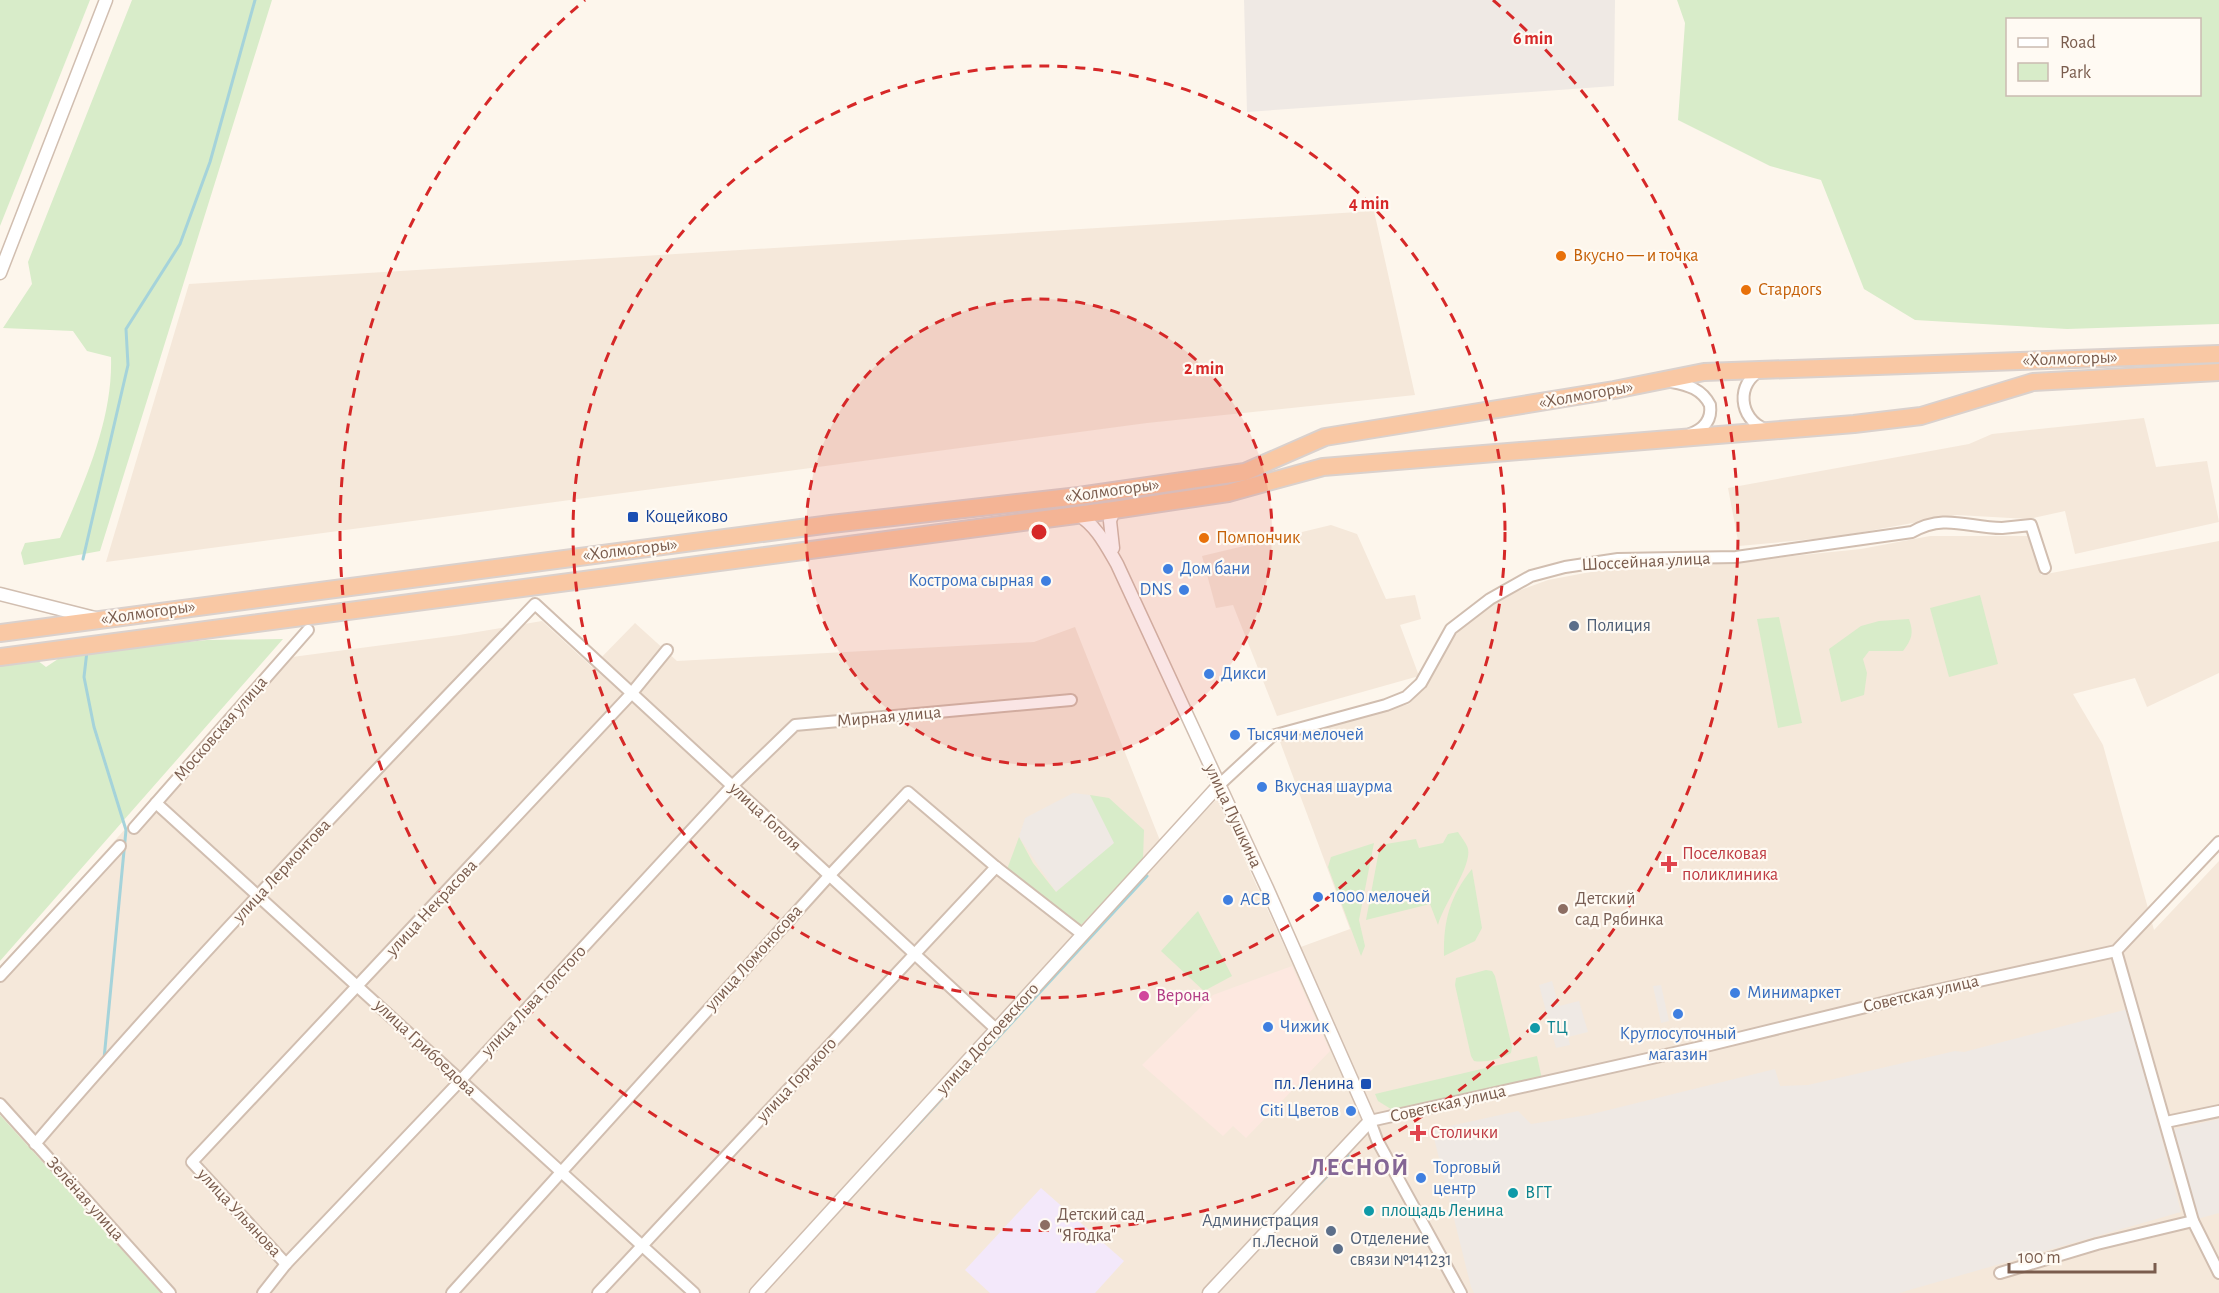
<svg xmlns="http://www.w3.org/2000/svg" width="2219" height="1293" font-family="'Alegreya Sans',sans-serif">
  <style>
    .residential { fill: #f5e8da }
    .commercial { fill: #fde8e0 }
    .industrial { fill: #efe9e4 }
    .education { fill: #f3e8fa }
    .green { fill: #d8ecc9; fill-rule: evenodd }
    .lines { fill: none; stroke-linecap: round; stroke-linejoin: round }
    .stream { stroke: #a5d3da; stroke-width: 3 }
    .minor-casing { stroke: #d1beb0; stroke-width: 14 }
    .tertiary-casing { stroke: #d1beb0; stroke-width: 15 }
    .trunk-casing { stroke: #dad1cd; stroke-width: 20 }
    .minor { stroke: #fff; stroke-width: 10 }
    .tertiary { stroke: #fff; stroke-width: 12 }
    .trunk { stroke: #f9c8a4; stroke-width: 16 }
    .ring { fill: none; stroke: #d62828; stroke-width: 3; stroke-dasharray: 10 8 }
    .food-dot { fill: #e8710a; stroke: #fffaf3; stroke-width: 2 }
    .transit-dot { fill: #1a4fb4; stroke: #fffaf3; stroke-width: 2 }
    .shop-dot { fill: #3f7fe0; stroke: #fffaf3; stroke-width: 2 }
    .service-dot { fill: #5c6f8a; stroke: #fffaf3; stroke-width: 2 }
    .health-dot { fill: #e0444e; stroke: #fffaf3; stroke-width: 2 }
    .education-dot { fill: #8d6e63; stroke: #fffaf3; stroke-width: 2 }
    .hotel-dot { fill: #d1479c; stroke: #fffaf3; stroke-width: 2 }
    .culture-dot { fill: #0f9aa8; stroke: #fffaf3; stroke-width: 2 }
    .labels { text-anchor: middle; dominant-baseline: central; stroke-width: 4.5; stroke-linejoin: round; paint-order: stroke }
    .food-label { font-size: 18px; fill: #c56008; stroke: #fffaf3; text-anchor: start }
    .street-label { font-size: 18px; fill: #7a5c4d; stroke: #fffaf3 }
    .transit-label { font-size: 18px; fill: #164399; stroke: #fffaf3; text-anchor: start }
    .shop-label { font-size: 18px; fill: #366cbe; stroke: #fffaf3; text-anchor: start }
    .service-label { font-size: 18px; fill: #4e5e75; stroke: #fffaf3; text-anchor: start }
    .health-label { font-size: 18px; fill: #be3a42; stroke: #fffaf3; text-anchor: start }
    .education-label { font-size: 18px; fill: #785e54; stroke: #fffaf3; text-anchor: start }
    .hotel-label { font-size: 18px; fill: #b23c85; stroke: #fffaf3; text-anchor: start }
    .culture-label { font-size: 18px; fill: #0d838f; stroke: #fffaf3; text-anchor: start }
    .district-label { font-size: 24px; font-weight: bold; letter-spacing: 1.5px; fill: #846695; stroke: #fffaf3 }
    .centre { fill: #d62828; stroke: #fffaf3; stroke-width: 3 }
    .ring-label { font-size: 18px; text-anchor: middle; font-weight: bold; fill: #d62828; stroke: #fffaf3; stroke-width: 4.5; stroke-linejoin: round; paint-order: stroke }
  </style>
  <rect width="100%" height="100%" fill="#fdf6ec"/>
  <!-- residential -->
  <g class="residential">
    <path d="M 1374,211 L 1415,395 L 1147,423 L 106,562 L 189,284 Z"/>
    <path d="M 2144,418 L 2156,467 L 2207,461 L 2219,522 L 2075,554 L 2065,511 L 2028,519 L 1957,515 L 1835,537 L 1739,546 L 1728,488 L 1969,444 L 1992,434 Z"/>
    <path d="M 1331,525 L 1357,534 L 1386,599 L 1415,595 L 1421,619 L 1400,625 L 1419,676 L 1277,716 L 1233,605 L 1216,608 L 1202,556 Z"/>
    <path d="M 1930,536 L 2029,536 L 2041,575 L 2219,541 L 2219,673 L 2147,707 L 2135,678 L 2073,694 L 2103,745 L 2154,930 L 2219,861 L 2219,1293 L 161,1293 L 0,1115 L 0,969 L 277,659 L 459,635 L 542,621 L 592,667 L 635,623 L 677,661 L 1034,642 L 1075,627 L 1165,853 L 1217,799 L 1287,952 L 1350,929 L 1279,739 L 1409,704 L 1424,687 L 1453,637 L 1470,620 L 1507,595 L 1548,580 L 1606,569 L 1668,569 L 1861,549 Z"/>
  </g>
  <!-- commercial -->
  <path class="commercial" d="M 1292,966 L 1330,1051 L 1246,1138 L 1233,1126 L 1223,1136 L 1142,1065 L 1213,995 Z"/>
  <!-- industrial -->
  <g class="industrial">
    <path d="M 1244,0 L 1615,0 L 1614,86 L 1247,112 Z"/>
    <path d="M 1073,793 L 1090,795 L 1115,843 L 1056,892 L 1019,837 L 1025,818 Z"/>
    <path d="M 1552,981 L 1559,1006 L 1579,1001 L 1588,1032 L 1568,1037 L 1570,1045 L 1556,1048 L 1539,985 Z"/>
    <path d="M 1661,985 L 1669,1021 L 1661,1023 L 1653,986 Z"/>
    <path d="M 2128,1009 L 2181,1212 L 1899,1293 L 1474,1293 L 1471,1287 L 1432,1130 L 1518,1111 L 1531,1124 L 1588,1115 L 1775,1069 L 1780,1086 L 1808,1085 L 1955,1051 L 1964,1052 Z"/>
    <path d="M 2219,1119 L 2219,1213 L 2197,1219 L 2174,1129 Z"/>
  </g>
  <!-- education -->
  <path class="education" d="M 1041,1188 L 1124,1261 L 1095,1293 L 990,1293 L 965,1270 Z"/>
  <!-- green -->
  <g class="green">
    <path d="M 0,0 L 90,0 L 0,226 Z"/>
    <path d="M 132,0 L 272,0 L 100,551 L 24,565 L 21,553 L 25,543 L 60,538 C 85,482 113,419 111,357 L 87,351 L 73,331 L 3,328 L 32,284 L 28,262 Z"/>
    <path d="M 1677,0 L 2219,0 L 2219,324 L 2067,329 L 1915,320 L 1864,289 L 1821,180 L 1770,166 L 1678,120 L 1685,23 ZM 2008,20 L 2200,20 L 2200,94 L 2008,94 Z"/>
    <path d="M 1980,595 L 1998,664 L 1949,677 L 1930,608 Z"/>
    <path d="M 1779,617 L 1802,723 L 1778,728 L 1757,619 Z"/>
    <path d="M 1909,619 C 1914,633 1912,639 1903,651 L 1869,651 L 1863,659 L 1867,673 L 1864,695 L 1841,702 L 1829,649 L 1861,626 L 1879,621 Z"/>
    <path d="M 283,639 L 0,961 L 0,662 L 33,657 L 46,667 L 64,655 L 207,640 Z"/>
    <path d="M 1090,795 L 1109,798 L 1144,830 L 1143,860 L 1080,926 L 1006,872 L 1019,837 L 1033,863 L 1056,892 L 1114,843 Z"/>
    <path d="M 1458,832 C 1461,837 1467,844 1468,849 C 1472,866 1443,905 1438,925 L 1430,904 L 1366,920 L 1380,845 L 1416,839 L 1419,848 L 1443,843 L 1448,834 Z"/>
    <path d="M 1374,843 L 1359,920 L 1365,946 L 1361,956 L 1328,867 L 1331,857 Z"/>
    <path d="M 1472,869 L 1482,928 L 1475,941 L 1444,956 C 1443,921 1450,896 1472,869 Z"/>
    <path d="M 1198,911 L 1232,976 L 1204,991 L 1161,951 Z"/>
    <path d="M 1486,970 L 1492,971 L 1495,976 L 1512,1047 L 1511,1053 C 1501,1059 1485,1063 1474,1061 L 1471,1056 L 1455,985 L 1456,978 Z"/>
    <path d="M 1537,1056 L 1542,1079 L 1394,1111 L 1378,1101 L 1375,1094 Z"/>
    <path d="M 0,1115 L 161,1293 L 0,1293 Z"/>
  </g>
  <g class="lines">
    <!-- stream -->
    <g class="stream">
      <path d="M 83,559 L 128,365 L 126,329 L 180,244 L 210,162 L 255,0"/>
      <path d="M 87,651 L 84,677 L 94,727 L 126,830 L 104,1059"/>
      <path d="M 1305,1199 L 1348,1155"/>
      <path d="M 829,1221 L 1147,876"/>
    </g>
    <defs>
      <g id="minor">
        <path d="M 1762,370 C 1735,383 1739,419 1765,429"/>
        <path d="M 1672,382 C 1688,385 1702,389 1710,405 C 1712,420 1704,429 1690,434"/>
        <path d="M 1219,785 L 1272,736 L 1386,705 L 1406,697 L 1421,683 L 1451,629 L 1490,599 L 1531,576 L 1565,567 L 1618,559 L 1736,557 L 1912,532 C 1945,513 1968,528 2002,528 C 2011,527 2021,526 2031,525 L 2045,568"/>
        <path d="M 156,803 L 694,1293"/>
        <path d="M 134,828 L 308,630"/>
        <path d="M 2116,951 L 2193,1221 L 2219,1273"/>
        <path d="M 0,976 L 120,846"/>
        <path d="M 0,1104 L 170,1293"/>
        <path d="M 2166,1122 L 2219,1111"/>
        <path d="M 35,1144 C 195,957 366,781 535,604 L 997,1030"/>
        <path d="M 286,1264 L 192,1162 L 631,694 L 667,650"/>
        <path d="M 2000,1273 L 2097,1244 L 2193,1221"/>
        <path d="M 263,1293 L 286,1264 L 460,1081 L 732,786 L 795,725 L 1071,700"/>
        <path d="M 452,1293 L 829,876 L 908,792 L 996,867 L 1082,934"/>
        <path d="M 598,1293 L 996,867"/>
        <path d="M 1461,1293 L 1377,1140 L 1370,1121 L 1710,1045 L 1915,995 L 2116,951 L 2219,842"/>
      </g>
      <g id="tertiary">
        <path d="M 0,273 L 106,0"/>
        <path d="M 1077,514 C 1096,525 1106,545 1117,564 L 1267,888 L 1370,1121 L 1209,1293"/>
        <path d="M 1113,548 L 1110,521 L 1114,510"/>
        <path d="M 0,594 L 95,618"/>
        <path d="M 756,1293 L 1219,785"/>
      </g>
      <g id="trunk">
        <path d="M 0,633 L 831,524 L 1079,496 L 1245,472 L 1325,437 L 1614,390 L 1704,372 L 2219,354"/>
        <path d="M 0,657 L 1114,510 L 1228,493 L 1323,467 L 1854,424 L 1921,416 L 2033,382 L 2219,372"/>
      </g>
    </defs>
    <!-- minor casing -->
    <use href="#minor" class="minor-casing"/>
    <!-- tertiary casing -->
    <use href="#tertiary" class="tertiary-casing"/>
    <!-- trunk casing -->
    <use href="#trunk" class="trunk-casing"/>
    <!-- minor -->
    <use href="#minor" class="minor"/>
    <!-- tertiary -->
    <use href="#tertiary" class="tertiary"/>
    <!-- trunk -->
    <use href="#trunk" class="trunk"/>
  </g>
  <!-- distance rings -->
  <circle cx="1039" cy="532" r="233" fill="#d62828" fill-opacity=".12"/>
  <g class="ring">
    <circle cx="1039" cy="532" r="233"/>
    <circle cx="1039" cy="532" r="466"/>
    <path d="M1493 0A699 699 0 1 1 585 0"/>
  </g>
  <!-- markers -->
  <g class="food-dot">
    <circle cx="1561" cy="256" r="6"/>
    <circle cx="1746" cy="290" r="6"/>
    <circle cx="1204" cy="538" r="6"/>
  </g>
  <g class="transit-dot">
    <rect x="627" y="511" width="12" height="12" rx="3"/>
    <rect x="1360" y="1078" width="12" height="12" rx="3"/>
  </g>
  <g class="shop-dot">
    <circle cx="1168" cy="569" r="6"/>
    <circle cx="1046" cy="581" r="6"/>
    <circle cx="1184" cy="590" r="6"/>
    <circle cx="1209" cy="674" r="6"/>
    <circle cx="1235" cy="735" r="6"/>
    <circle cx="1262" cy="787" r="6"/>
    <circle cx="1318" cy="897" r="6"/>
    <circle cx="1228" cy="900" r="6"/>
    <circle cx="1735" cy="993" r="6"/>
    <circle cx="1678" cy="1014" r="6"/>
    <circle cx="1268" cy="1027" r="6"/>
    <circle cx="1351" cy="1111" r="6"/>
    <circle cx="1421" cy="1178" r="6"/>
  </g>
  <g class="service-dot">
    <circle cx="1574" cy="626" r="6"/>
    <circle cx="1331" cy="1231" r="6"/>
    <circle cx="1338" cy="1249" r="6"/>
  </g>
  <g class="health-dot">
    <path d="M1666 855h6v6h6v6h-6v6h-6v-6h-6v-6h6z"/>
    <path d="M1415 1124h6v6h6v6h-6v6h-6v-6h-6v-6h6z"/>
  </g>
  <g class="education-dot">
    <circle cx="1563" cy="909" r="6"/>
    <circle cx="1045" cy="1225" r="6"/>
  </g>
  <circle class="hotel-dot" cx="1144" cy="996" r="6"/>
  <g class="culture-dot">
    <circle cx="1535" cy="1028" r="6"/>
    <circle cx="1513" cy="1193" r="6"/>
    <circle cx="1369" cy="1211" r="6"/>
  </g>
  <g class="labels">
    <!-- food labels -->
    <g class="food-label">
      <text x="1573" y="256">Вкусно — и точка</text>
      <text x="1758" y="290">Стардогs</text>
      <text x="1216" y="538">Помпончик</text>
    </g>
    <!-- street labels -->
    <g class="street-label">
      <text transform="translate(2070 359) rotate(-2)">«Холмогоры»</text>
      <text transform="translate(1586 395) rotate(-10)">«Холмогоры»</text>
      <text transform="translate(1112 491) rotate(-8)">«Холмогоры»</text>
      <text transform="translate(630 550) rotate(-7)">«Холмогоры»</text>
      <text transform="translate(1646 562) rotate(-3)">Шоссейная улица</text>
      <text transform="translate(148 613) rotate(-8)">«Холмогоры»</text>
      <text transform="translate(889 717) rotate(-5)">Мирная улица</text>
      <text transform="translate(221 729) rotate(-49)">Московская улица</text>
      <text transform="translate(1233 816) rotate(65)">улица Пушкина</text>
      <text transform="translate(765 817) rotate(43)">улица Гоголя</text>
      <text transform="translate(282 871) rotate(-47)">улица Лермонтова</text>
      <text transform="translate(432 908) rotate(-47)">улица Некрасова</text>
      <text transform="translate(754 958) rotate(-48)">улица Ломоносова</text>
      <text transform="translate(1921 994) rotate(-13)">Советская улица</text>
      <text transform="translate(534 1001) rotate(-47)">улица Льва Толстого</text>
      <text transform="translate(988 1039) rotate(-48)">улица Достоевского</text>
      <text transform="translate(425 1048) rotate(43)">улица Грибоедова</text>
      <text transform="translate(797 1080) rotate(-47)">улица Горького</text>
      <text transform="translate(1448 1104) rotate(-13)">Советская улица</text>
      <text transform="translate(85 1199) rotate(48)">Зелёная улица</text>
      <text transform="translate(239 1213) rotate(47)">улица Ульянова</text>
    </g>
    <!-- transit labels -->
    <g class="transit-label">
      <text x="645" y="517">Кощейково</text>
      <text x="1354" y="1084" text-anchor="end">пл. Ленина</text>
    </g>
    <!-- shop labels -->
    <g class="shop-label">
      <text x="1180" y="569">Дом бани</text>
      <text x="1034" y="581" text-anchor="end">Кострома сырная</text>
      <text x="1172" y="590" text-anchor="end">DNS</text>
      <text x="1221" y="674">Дикси</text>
      <text x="1247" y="735">Тысячи мелочей</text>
      <text x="1274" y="787">Вкусная шаурма</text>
      <text x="1330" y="897">1000 мелочей</text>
      <text x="1240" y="900">АСВ</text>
      <text x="1747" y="993">Минимаркет</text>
      <text x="1280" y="1027">Чижик</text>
      <text x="1678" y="1034" text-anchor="middle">Круглосуточный<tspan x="1678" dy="21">магазин</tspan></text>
      <text x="1339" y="1111" text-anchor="end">Citi Цветов</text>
      <text x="1433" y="1168">Торговый<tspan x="1433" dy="21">центр</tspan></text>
    </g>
    <!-- service labels -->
    <g class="service-label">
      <text x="1586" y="626">Полиция</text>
      <text x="1319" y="1221" text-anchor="end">Администрация<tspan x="1319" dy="21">п.Лесной</tspan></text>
      <text x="1350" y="1239">Отделение<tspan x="1350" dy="21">связи №141231</tspan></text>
    </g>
    <!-- health labels -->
    <g class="health-label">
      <text x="1682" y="854">Поселковая<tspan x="1682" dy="21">поликлиника</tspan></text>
      <text x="1430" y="1133">Столички</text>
    </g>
    <!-- education labels -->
    <g class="education-label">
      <text x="1575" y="899">Детский<tspan x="1575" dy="21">сад Рябинка</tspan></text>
      <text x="1057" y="1215">Детский сад<tspan x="1057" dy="21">"Ягодка"</tspan></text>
    </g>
    <!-- hotel labels -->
    <g class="hotel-label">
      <text x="1156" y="996">Верона</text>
    </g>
    <!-- culture labels -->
    <g class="culture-label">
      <text x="1547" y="1028">ТЦ</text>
      <text x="1525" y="1193">ВГТ</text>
      <text x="1381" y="1211">площадь Ленина</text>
    </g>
    <!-- district labels -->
    <g class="district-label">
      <text x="1360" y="1168">ЛЕСНОЙ</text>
    </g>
  </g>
  <circle cx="1039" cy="532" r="9" class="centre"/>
  <g class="ring-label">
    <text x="1533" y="44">6 min</text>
    <text x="1369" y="209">4 min</text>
    <text x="1204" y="374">2 min</text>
  </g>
  <!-- legend -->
  <rect x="2006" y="18" width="195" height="78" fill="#fffaf3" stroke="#cabbb1" stroke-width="1.5"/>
  <rect x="2018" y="38" width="30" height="9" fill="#ffffff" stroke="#cabbb1" stroke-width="1.5"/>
  <text x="2060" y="48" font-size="18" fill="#7a5c4d">Road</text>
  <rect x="2018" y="63" width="30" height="18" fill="#d8ecc9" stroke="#cabbb1" stroke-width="1.5"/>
  <text x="2060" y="78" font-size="18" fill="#7a5c4d">Park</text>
  <!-- scale -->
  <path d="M2009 1263v9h146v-9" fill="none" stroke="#7a5c4d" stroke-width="3"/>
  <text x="2018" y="1263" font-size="18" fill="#7a5c4d" stroke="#fffaf3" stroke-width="4.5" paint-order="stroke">100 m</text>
</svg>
